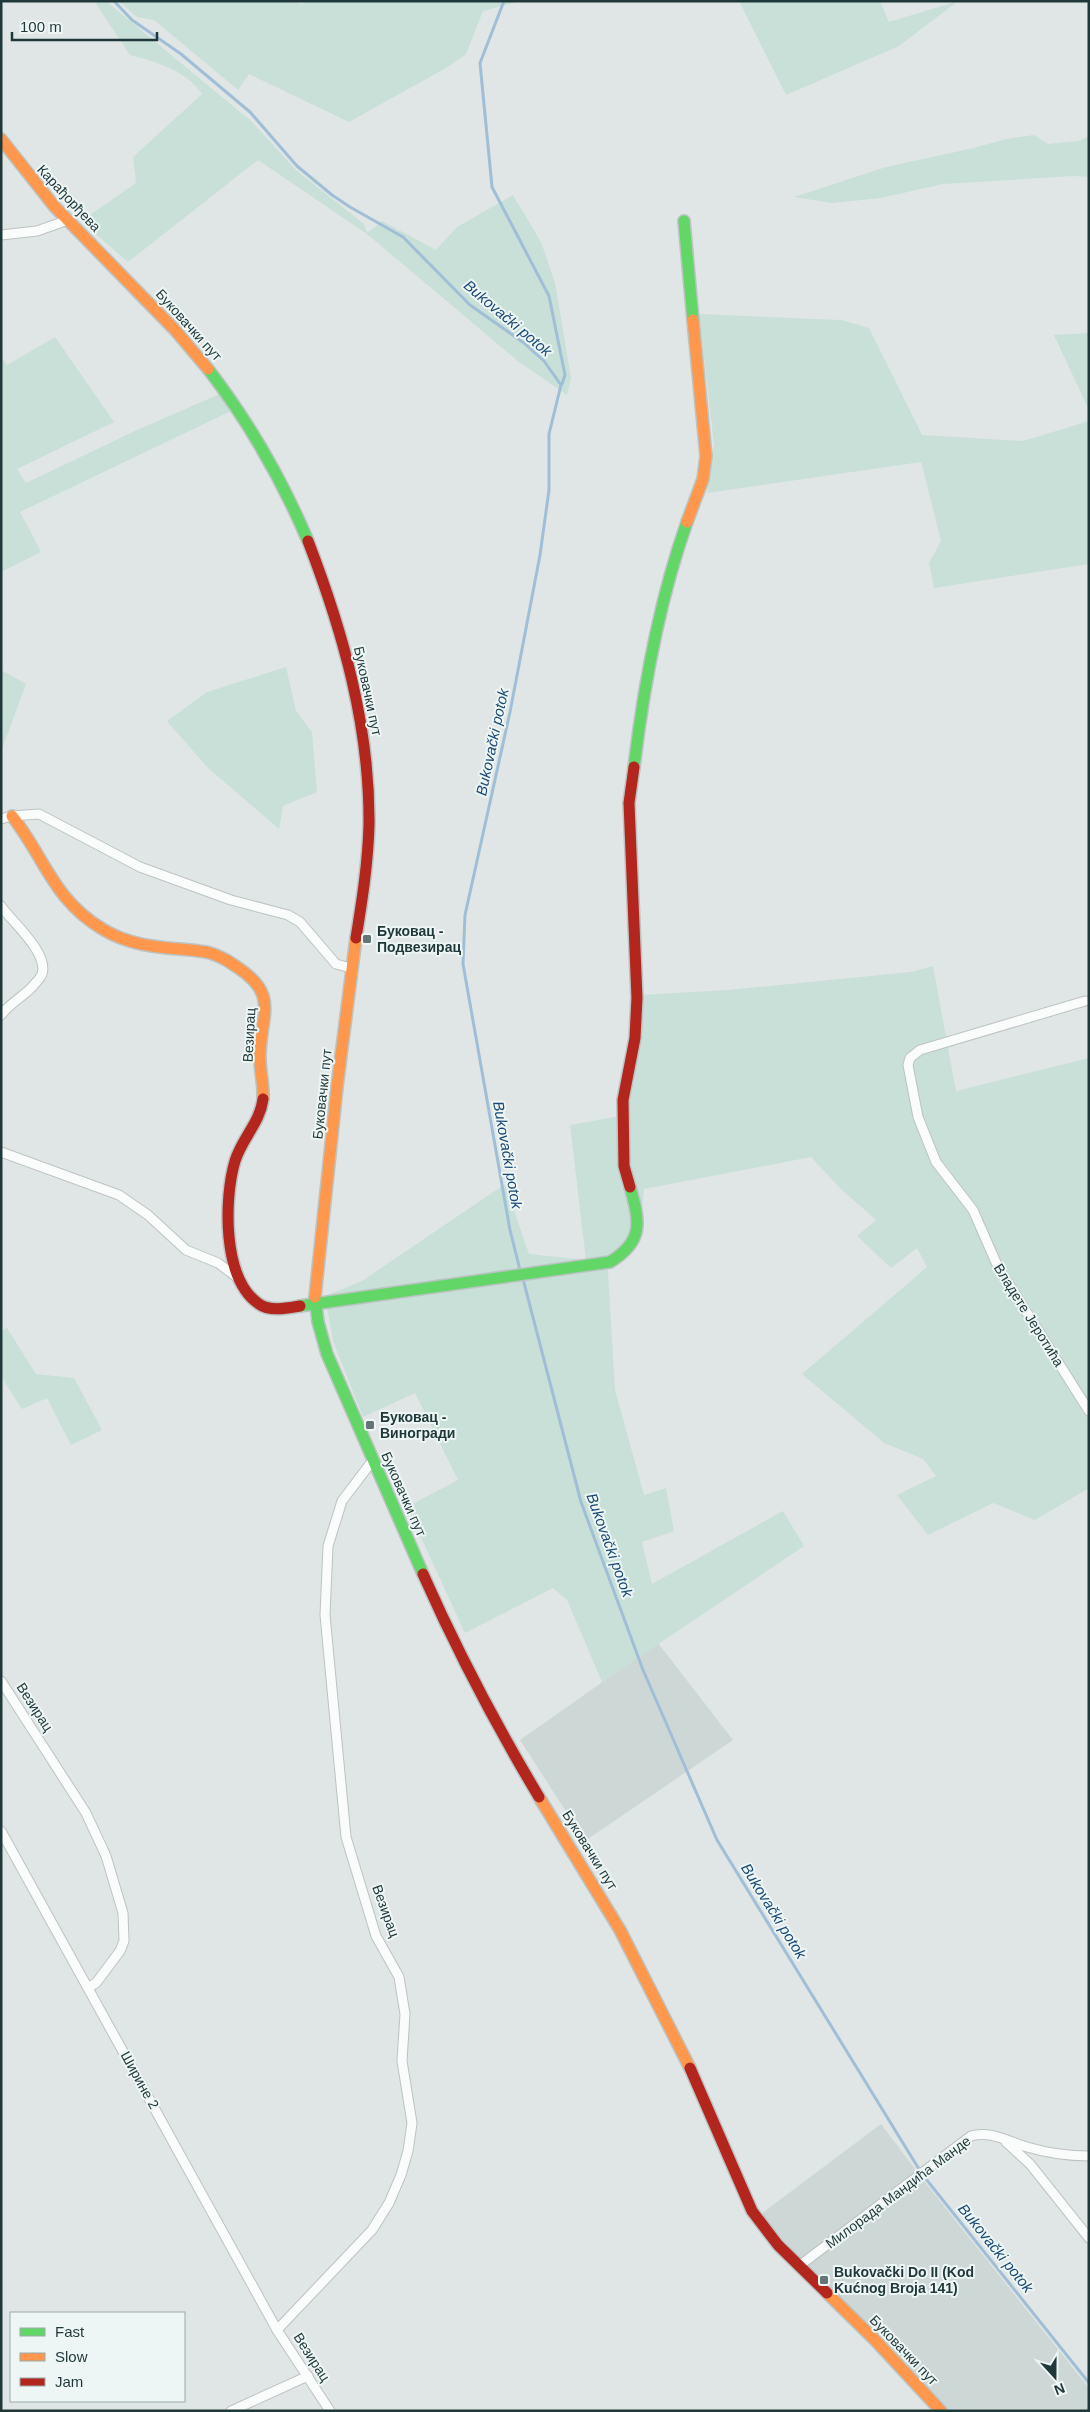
<svg xmlns="http://www.w3.org/2000/svg" width="1090" height="2412" font-family="Arial,sans-serif">
  <style>
    .built { fill: #cdd8d6 }
    .green { fill: #c8e0d7 }
    .lines { fill: none; stroke-linecap: round; stroke-linejoin: round }
    .stream { stroke: #a0bfd6; stroke-width: 3 }
    .street-casing { stroke: #bdc3c2; stroke-width: 11 }
    .fast-casing { stroke: #bcc4c3; stroke-width: 14 }
    .slow-casing { stroke: #bcc4c3; stroke-width: 14 }
    .jam-casing { stroke: #bcc4c3; stroke-width: 14 }
    .street { stroke: #fafbfb; stroke-width: 9 }
    .fast { stroke: #63d668; stroke-width: 11 }
    .slow { stroke: #ff974d; stroke-width: 11 }
    .jam { stroke: #b3261e; stroke-width: 11 }
    .poi-dot { fill: #637575; stroke: #edf6f4; stroke-width: 2 }
    .labels { text-anchor: middle; dominant-baseline: central; stroke-width: 4; stroke-linejoin: round; paint-order: stroke }
    .street-label { font-size: 14px; fill: #1f3839; stroke: #edf6f4 }
    .poi-label { font-size: 14px; font-weight: bold; fill: #1f3839; stroke: #edf6f4; text-anchor: start }
    .water-label { font-size: 15px; font-style: italic; fill: #1a4a74; stroke: #edf6f4 }
  </style>
  <rect width="100%" height="100%" fill="#e0e6e5"/>
  <!-- built -->
  <g class="built">
    <path d="M 658,1643 L 733,1740 L 585,1841 L 520,1740 Z"/>
    <path d="M 881,2124 L 918,2173 L 801,2260 L 761,2214 Z"/>
    <path d="M 924,2181 L 1089,2388 L 1089,2411 L 948,2411 L 807,2264 L 891,2201 Z"/>
  </g>
  <!-- green -->
  <g class="green">
    <path d="M 99,1 L 106,1 L 251,121 L 297,171 L 364,224 L 367,233 L 382,221 L 436,250 L 457,227 L 513,195 L 541,242 L 555,283 L 571,378 L 567,395 L 519,362 L 367,234 L 258,160 L 128,262 L 81,221 L 136,183 L 133,157 L 202,94 C 187,71 155,61 130,55 L 96,4 Z"/>
    <path d="M 119,1 L 292,1 L 302,4 L 306,1 L 521,1 L 483,11 L 466,54 L 446,68 L 349,122 L 249,74 L 238,90 L 154,20 L 137,17 Z"/>
    <path d="M 739,1 L 880,1 L 889,22 L 958,1 L 899,46 L 786,95 Z"/>
    <path d="M 1034,135 L 1048,144 L 1079,141 L 1089,136 L 1089,177 L 1073,176 L 943,184 L 881,198 L 832,203 L 794,197 L 886,167 L 974,148 L 1006,139 Z"/>
    <path d="M 699,314 L 841,320 L 869,328 L 922,435 L 1023,441 L 1089,421 L 1089,564 L 934,588 L 929,563 L 941,541 L 921,462 L 707,493 L 714,445 Z"/>
    <path d="M 1089,333 L 1089,410 L 1054,335 Z"/>
    <path d="M 55,337 L 114,422 L 17,469 L 26,483 L 137,430 L 222,393 L 231,411 L 20,512 L 41,552 L 1,572 L 1,357 L 7,365 Z"/>
    <path d="M 286,667 L 296,711 L 312,732 L 317,792 L 283,806 L 279,829 L 207,767 L 167,721 L 207,692 Z"/>
    <path d="M 1,670 L 26,684 L 1,752 Z"/>
    <path d="M 933,966 L 956,1091 L 1089,1058 L 1089,1488 L 1035,1520 L 993,1503 L 928,1535 L 897,1495 L 936,1476 L 923,1459 L 884,1443 L 802,1374 L 927,1267 L 917,1248 L 891,1268 L 857,1236 L 876,1220 L 841,1189 L 811,1157 L 644,1189 L 641,1219 L 626,1250 L 607,1255 L 615,1390 L 644,1495 L 666,1488 L 674,1531 L 642,1542 L 652,1584 L 783,1511 L 804,1546 L 602,1682 L 567,1600 L 553,1588 L 465,1633 L 407,1507 L 458,1480 L 415,1393 L 363,1417 L 333,1341 L 325,1296 L 362,1281 L 505,1184 L 529,1254 L 586,1260 L 570,1125 L 626,1115 L 641,995 L 728,990 L 911,972 Z"/>
    <path d="M 7,1328 L 36,1374 L 74,1378 L 102,1430 L 71,1445 L 47,1398 L 22,1409 L 1,1376 L 1,1331 Z"/>
  </g>
  <g class="lines">
    <!-- stream -->
    <g class="stream">
      <path d="M 114,1 L 132,20 L 181,54 L 250,112 L 297,166 L 332,195 L 350,207 L 403,237 L 470,305 L 524,343 L 544,361 L 561,385 L 549,434 L 549,490 L 540,555 L 510,712 L 465,915 L 463,964 L 510,1230 L 520,1270"/>
      <path d="M 504,1 L 480,63 L 492,187 L 549,296 L 565,375 L 562,384"/>
      <path d="M 523,1279 L 581,1502 L 643,1670 L 717,1840 L 922,2174 L 1089,2383"/>
    </g>
    <defs>
      <g id="street">
        <path d="M 1,235 L 37,231 L 68,220"/>
        <path d="M 1,819 L 12,816 L 39,814 L 140,867 L 231,900 L 288,915 L 300,922 L 336,964 L 351,968"/>
        <path d="M 1,906 C 12,922 49,953 42,974 C 41,978 35,983 33,986 C 23,997 10,1003 1,1015"/>
        <path d="M 1085,1001 L 920,1050 L 910,1058 L 908,1065 L 918,1117 L 936,1162 L 973,1210 L 998,1267 L 1089,1411"/>
        <path d="M 1,1152 L 119,1195 L 148,1215 L 186,1250 L 218,1263 L 238,1278"/>
        <path d="M 1,1681 L 86,1813 L 106,1856 L 123,1913 L 124,1941 L 120,1951 L 96,1983 L 89,1987"/>
        <path d="M 1,1831 L 277,2330 L 330,2411"/>
        <path d="M 1006,2142 L 1030,2164 L 1089,2238"/>
        <path d="M 799,2266 L 971,2136 C 990,2130 1009,2142 1027,2147 C 1047,2153 1068,2156 1089,2156"/>
        <path d="M 277,2330 L 372,2230 L 389,2203 L 401,2175 L 408,2151 L 412,2123 L 402,2061 L 405,2014 L 399,1977 L 376,1936 L 346,1837 L 325,1615 L 328,1546 L 342,1501 L 373,1460"/>
        <path d="M 231,2411 L 308,2376"/>
      </g>
      <g id="fast">
        <path d="M 684,221 L 693,320"/>
        <path d="M 208,369 C 249,422 282,480 308,541"/>
        <path d="M 634,767 C 644,684 659,601 687,522"/>
        <path d="M 315,1297 L 318,1322 L 327,1354 L 423,1574"/>
        <path d="M 300,1306 L 610,1262 C 644,1241 640,1222 630,1187"/>
      </g>
      <g id="slow">
        <path d="M 1,139 L 54,206 L 175,330 L 208,369"/>
        <path d="M 687,522 L 703,479 L 706,456 L 693,320"/>
        <path d="M 12,816 C 45,858 53,900 104,930 C 135,948 165,947 199,951 C 213,952 226,959 237,967 C 278,994 262,1012 260,1053 C 259,1069 264,1083 263,1099"/>
        <path d="M 315,1297 L 337,1087 L 356,938"/>
        <path d="M 539,1797 L 620,1930 L 690,2068"/>
        <path d="M 827,2293 L 874,2339 L 941,2411"/>
      </g>
      <g id="jam">
        <path d="M 308,541 C 343,632 370,727 369,825 C 368,863 362,901 356,938"/>
        <path d="M 263,1099 C 260,1123 242,1138 235,1161 C 224,1198 222,1279 259,1304 C 270,1312 288,1308 300,1306"/>
        <path d="M 630,1187 L 624,1166 L 623,1100 L 635,1038 L 637,998 L 629,803 L 634,767"/>
        <path d="M 423,1574 C 457,1651 496,1725 539,1797"/>
        <path d="M 690,2068 L 752,2211 L 778,2245 L 827,2293"/>
      </g>
    </defs>
    <!-- street casing -->
    <use href="#street" class="street-casing"/>
    <!-- fast casing -->
    <use href="#fast" class="fast-casing"/>
    <!-- slow casing -->
    <use href="#slow" class="slow-casing"/>
    <!-- jam casing -->
    <use href="#jam" class="jam-casing"/>
    <!-- street -->
    <use href="#street" class="street"/>
    <!-- fast -->
    <use href="#fast" class="fast"/>
    <!-- slow -->
    <use href="#slow" class="slow"/>
    <!-- jam -->
    <use href="#jam" class="jam"/>
  </g>
  <!-- markers -->
  <g class="poi-dot">
    <rect x="362" y="934" width="10" height="10" rx="2.5"/>
    <rect x="365" y="1420" width="10" height="10" rx="2.5"/>
    <rect x="819" y="2275" width="10" height="10" rx="2.5"/>
  </g>
  <g class="labels">
    <!-- street labels -->
    <g class="street-label">
      <text transform="translate(69 198) rotate(47)">Карађорђева</text>
      <text transform="translate(189 325) rotate(48)">Буковачки пут</text>
      <text transform="translate(368 691) rotate(78)">Буковачки пут</text>
      <text transform="translate(249 1035) rotate(-87)">Везирац</text>
      <text transform="translate(322 1094) rotate(-84)">Буковачки пут</text>
      <text transform="translate(1029 1315) rotate(58)">Владете Јеротића</text>
      <text transform="translate(404 1494) rotate(66)">Буковачки пут</text>
      <text transform="translate(35 1707) rotate(57)">Везирац</text>
      <text transform="translate(590 1850) rotate(58)">Буковачки пут</text>
      <text transform="translate(386 1911) rotate(70)">Везирац</text>
      <text transform="translate(140 2080) rotate(61)">Ширине 2</text>
      <text transform="translate(898 2192) rotate(-37)">Милорада Мандића Манде</text>
      <text transform="translate(904 2350) rotate(46)">Буковачки пут</text>
      <text transform="translate(312 2357) rotate(57)">Везирац</text>
    </g>
    <!-- poi labels -->
    <g class="poi-label">
      <text x="377" y="931">Буковац -<tspan x="377" dy="16">Подвезирац</tspan></text>
      <text x="380" y="1417">Буковац -<tspan x="380" dy="16">Виногради</tspan></text>
      <text x="834" y="2272">Bukovački Do II (Kod<tspan x="834" dy="16">Kućnog Broja 141)</tspan></text>
    </g>
    <!-- water labels -->
    <g class="water-label">
      <text transform="translate(508 318) rotate(40)">Bukovački potok</text>
      <text transform="translate(492 742) rotate(-78)">Bukovački potok</text>
      <text transform="translate(508 1155) rotate(80)">Bukovački potok</text>
      <text transform="translate(610 1545) rotate(70)">Bukovački potok</text>
      <text transform="translate(774 1911) rotate(58)">Bukovački potok</text>
      <text transform="translate(996 2248) rotate(51)">Bukovački potok</text>
    </g>
  </g>
  <!-- border -->
  <rect width="1090" height="2412" fill="none" stroke="#1f3839" stroke-width="5"/>
  <!-- legend -->
  <rect x="10" y="2312" width="175" height="90" fill="#edf6f4" stroke="#9baaa9"/>
  <rect x="20" y="2328" width="25" height="8" fill="#63d668" stroke="#9baaa9"/>
  <text x="55" y="2337" font-size="15" fill="#1f3839">Fast</text>
  <rect x="20" y="2353" width="25" height="8" fill="#ff974d" stroke="#9baaa9"/>
  <text x="55" y="2362" font-size="15" fill="#1f3839">Slow</text>
  <rect x="20" y="2378" width="25" height="8" fill="#b3261e" stroke="#9baaa9"/>
  <text x="55" y="2387" font-size="15" fill="#1f3839">Jam</text>
  <!-- north arrow -->
  <g transform="translate(1055 2377) rotate(159)" stroke="#edf6f4" stroke-width="4" paint-order="stroke">
  <path d="M0-4L9 19L0 12L-9 19Z" fill="#1f3839"/>
  <text y="-8" font-size="14" font-weight="bold" text-anchor="middle" fill="#1f3839">N</text>
  </g>
  <!-- scale -->
  <path d="M12 32v8h145v-8" fill="none" stroke="#1f3839" stroke-width="2.5"/>
  <text x="20" y="32" font-size="15" fill="#1f3839" stroke="#edf6f4" stroke-width="4" paint-order="stroke">100 m</text>
</svg>
